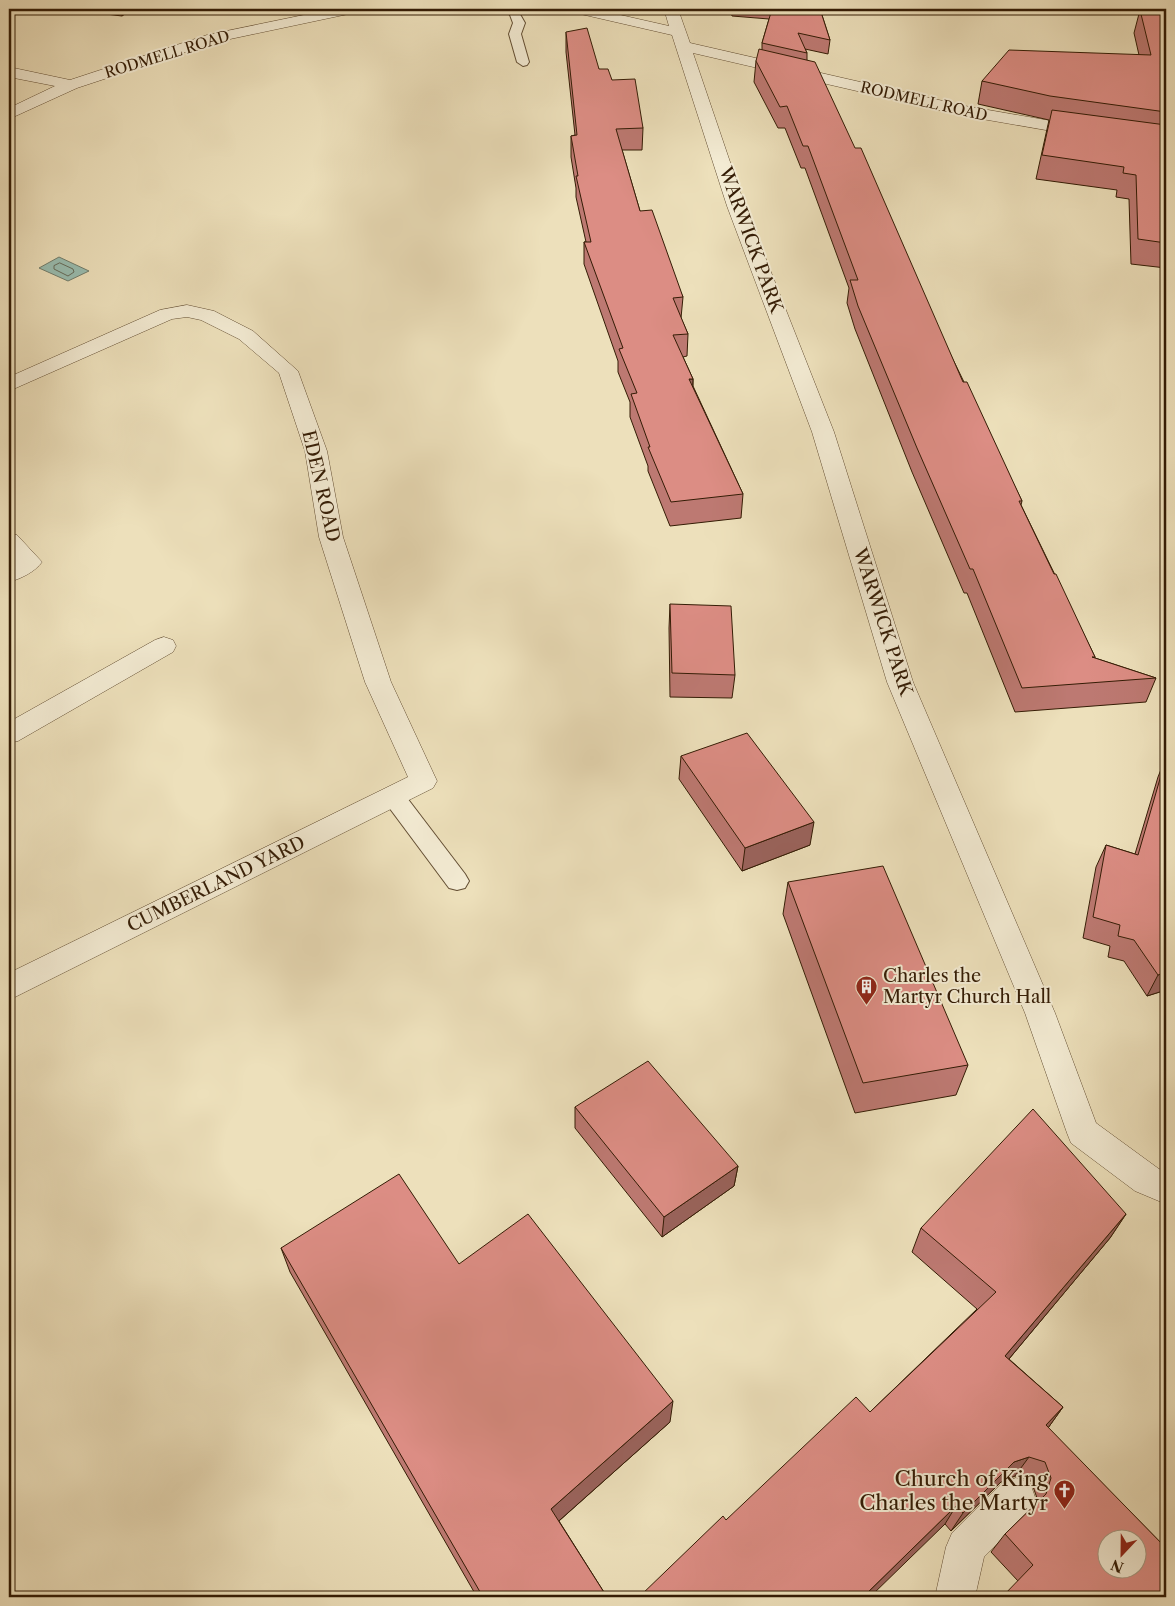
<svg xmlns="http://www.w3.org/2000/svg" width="1175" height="1606" font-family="'Libre Caslon Text',serif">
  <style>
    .water { fill: #99bdb0; stroke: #717d6c }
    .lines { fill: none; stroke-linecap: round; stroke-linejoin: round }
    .shore { stroke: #666c5a; stroke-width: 1 }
    .service-casing { stroke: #624d32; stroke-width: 2 }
    .pedestrian-casing { stroke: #624d32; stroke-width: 1 }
    .minor-casing { stroke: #624d32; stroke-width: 1 }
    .service { fill: #f3ebd3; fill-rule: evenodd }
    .pedestrian { fill: #f3ebd3; fill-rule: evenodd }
    .minor { fill: #f3ebd3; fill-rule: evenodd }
    .wall { fill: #bd7972; stroke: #341c05 }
    .shaded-wall { fill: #9a635c; stroke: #341c05 }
    .building { fill: #dc8d84; stroke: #341c05; fill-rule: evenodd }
    .labels { text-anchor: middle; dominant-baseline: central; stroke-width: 4; stroke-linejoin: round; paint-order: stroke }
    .far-street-label { font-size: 15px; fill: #341c05; stroke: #f3ebd3 }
    .street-label { font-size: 18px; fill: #341c05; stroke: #f3ebd3 }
    .poi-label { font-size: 18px; fill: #341c05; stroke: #f3ebd3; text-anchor: start }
    .near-poi-label { font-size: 21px; fill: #341c05; stroke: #f3ebd3; text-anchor: end }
  </style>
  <rect width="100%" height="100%" fill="#ede0bb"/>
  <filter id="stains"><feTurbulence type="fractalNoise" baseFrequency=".004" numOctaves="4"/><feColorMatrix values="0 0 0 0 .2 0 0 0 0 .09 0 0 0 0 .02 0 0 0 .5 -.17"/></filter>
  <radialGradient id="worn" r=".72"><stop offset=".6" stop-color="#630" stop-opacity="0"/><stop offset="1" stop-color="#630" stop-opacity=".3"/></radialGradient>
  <!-- water -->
  <path class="water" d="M 59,257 L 89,271 L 68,281 L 39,268 Z"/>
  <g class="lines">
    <!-- shore -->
    <path class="shore" d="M 60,263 L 73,269 L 74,272 L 68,276 L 54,269 L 54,266 Z"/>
    <defs>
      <g id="service">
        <path d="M 504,9 L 517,9 L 525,23 L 521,34 L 529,62 L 527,65 L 523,66 L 517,62 L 509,34 L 513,23 L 510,15 Z"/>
        <path d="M 393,788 L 401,790 L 465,874 L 469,881 L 465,888 L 457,890 L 449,888 L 385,802 L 382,796 L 385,790 Z"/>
      </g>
      <path id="pedestrian" d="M 1016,1478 L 1030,1483 L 1035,1497 L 1030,1511 L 984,1557 L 975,1597 L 935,1597 L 946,1547 L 952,1533 L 1002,1483 Z"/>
      <g id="minor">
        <path d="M 333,9 L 360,9 L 358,12 L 353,13 L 216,42 L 77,88 L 9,119 L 9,108 L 55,86 L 9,77 L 9,67 L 70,80 L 207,35 Z"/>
        <path d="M 570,9 L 594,9 L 669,26 L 664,9 L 678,9 L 690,43 L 965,106 L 1086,127 L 1092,128 L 1094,132 L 1092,136 L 1086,137 L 965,116 L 693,53 L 745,206 L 834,432 L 913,682 L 1055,1013 L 1096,1123 L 1159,1169 L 1166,1172 L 1166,1204 L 1135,1191 L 1071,1143 L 1067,1133 L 1025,1013 L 887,682 L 812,432 L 727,206 L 672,35 L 572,12 Z"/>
        <path d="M 187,305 L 214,311 L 253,331 L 298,371 L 327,451 L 343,537 L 391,682 L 437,781 L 433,788 L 9,1000 L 9,973 L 408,777 L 365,682 L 319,537 L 305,451 L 279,373 L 239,339 L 201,320 L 187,317 L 172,319 L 9,391 L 9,377 L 160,310 Z"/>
        <path d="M 9,533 L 17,535 L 42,562 C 35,572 20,579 9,582 L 9,564 L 15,560 L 9,554 Z"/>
        <path d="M 164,637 L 173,640 L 176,646 L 173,652 L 18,741 L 9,743 L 9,722 L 155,640 Z"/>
      </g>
    </defs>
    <!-- service casing -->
    <use href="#service" class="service-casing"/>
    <!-- pedestrian casing -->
    <use href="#pedestrian" class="pedestrian-casing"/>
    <!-- minor casing -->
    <use href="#minor" class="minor-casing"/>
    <!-- service -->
    <use href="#service" class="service"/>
    <!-- pedestrian -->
    <use href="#pedestrian" class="pedestrian"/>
    <!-- minor -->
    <use href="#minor" class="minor"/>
  </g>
  <!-- wall -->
  <g class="wall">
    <path d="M 66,9 L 131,9 L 122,16 Z"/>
    <path d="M 730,9 L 820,9 L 830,40 L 828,54 L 805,49 L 807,53 L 807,60 L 1022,501 L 1021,505 L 1095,657 L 1095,658 L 1156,678 L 1146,702 L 1015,712 L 967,593 L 964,593 L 912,472 L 855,329 L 847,303 L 849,288 L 805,168 L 801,168 L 785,128 L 778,128 L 754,82 L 756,61 L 762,50 L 762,43 L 769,19 L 732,16 Z"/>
    <path d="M 1145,9 L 1166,9 L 1166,268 L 1131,264 L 1129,199 L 1116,197 L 1117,190 L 1036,179 L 1049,120 L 978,104 L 982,81 L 1139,55 L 1134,33 L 1140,10 L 1145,11 Z"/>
    <path d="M 566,32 L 599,69 L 612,80 L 643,128 L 642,150 L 622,150 L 640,211 L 683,297 L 681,318 L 688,334 L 687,356 L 683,357 L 693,379 L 693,386 L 743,494 L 741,518 L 670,526 L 648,471 L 648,466 L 630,417 L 630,402 L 618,372 L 618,361 L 584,264 L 584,242 L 586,242 L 576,197 L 576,188 L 571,157 L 571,136 L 575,135 L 566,52 Z"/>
    <path d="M 670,604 L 735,675 L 732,698 L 670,697 L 669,628 Z"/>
    <path d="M 681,756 L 810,845 L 742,871 L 679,779 Z"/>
    <path d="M 1166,757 L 1166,990 L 1147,996 L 1124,961 L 1108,957 L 1110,946 L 1083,938 L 1096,867 L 1106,845 L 1135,854 L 1158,777 Z"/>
    <path d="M 788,882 L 968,1065 L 956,1095 L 855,1113 L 783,914 Z"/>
    <path d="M 575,1107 L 738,1166 L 734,1186 L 662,1237 L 575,1128 Z"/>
    <path d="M 1126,1214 L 1110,1238 L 1009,1359 L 1063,1407 L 1048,1428 L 1166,1548 L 1018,1581 L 991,1552 L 1005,1534 L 1034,1506 L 1037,1498 L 1031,1481 L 1015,1476 L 1001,1482 L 951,1531 L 945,1524 L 726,1520 L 870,1412 L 977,1309 L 912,1252 L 921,1228 Z"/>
    <path d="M 281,1248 L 459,1264 L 670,1422 L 559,1521 L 607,1597 L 477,1597 L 290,1272 Z"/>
  </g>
  <!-- shaded-wall -->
  <g class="shaded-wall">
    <path d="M 120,9 L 131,9 L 122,16 Z"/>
    <path d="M 689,379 L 693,379 L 692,402 Z"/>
    <path d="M 814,822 L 810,845 L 742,871 L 745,848 Z"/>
    <path d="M 1166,972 L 1166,990 L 1147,996 L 1158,975 Z"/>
    <path d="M 738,1166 L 734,1186 L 662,1237 L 664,1217 Z"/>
    <path d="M 1126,1214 L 1110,1238 L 993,1378 L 1005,1356 Z"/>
    <path d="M 673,1401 L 670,1422 L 552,1527 L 551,1509 Z"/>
    <path d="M 1063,1407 L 1048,1428 L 1046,1425 Z"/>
    <path d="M 1029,1457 L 1015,1476 L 1001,1482 L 951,1531 L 963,1513 L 1014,1462 Z"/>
    <path d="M 956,1506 L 945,1524 L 870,1597 L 863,1597 Z"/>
  </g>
  <!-- building -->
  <g class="building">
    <path d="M 772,9 L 820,9 L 830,40 L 798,33 L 807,53 L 762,43 Z"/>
    <path d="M 1150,9 L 1166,9 L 1166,112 L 1050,96 L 982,81 L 1009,50 L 1151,55 L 1140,10 L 1150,12 Z"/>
    <path d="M 587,28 L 599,69 L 608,69 L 612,80 L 635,79 L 643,128 L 616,129 L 640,211 L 652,210 L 683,297 L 673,298 L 688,334 L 673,335 L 693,379 L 689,379 L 743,494 L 671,502 L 648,447 L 650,447 L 631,394 L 637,393 L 619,349 L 623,348 L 584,242 L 591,242 L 576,176 L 578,176 L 571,136 L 577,135 L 566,32 Z"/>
    <path d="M 759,49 L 815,62 L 855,148 L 861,148 L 963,382 L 967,382 L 1022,501 L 1019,501 L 1054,574 L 1056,574 L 1095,657 L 1092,657 L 1156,678 L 1022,688 L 973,569 L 970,569 L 917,448 L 858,306 L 850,280 L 858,280 L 808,146 L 803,146 L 787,106 L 780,107 L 756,61 Z"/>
    <path d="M 1052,110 L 1166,125 L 1166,243 L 1138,239 L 1136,175 L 1123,173 L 1124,167 L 1042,155 Z"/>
    <path d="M 670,604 L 731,606 L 735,675 L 672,673 Z"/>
    <path d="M 747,733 L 814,822 L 745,848 L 681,756 Z"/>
    <path d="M 1166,758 L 1166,972 L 1158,975 L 1134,940 L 1118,936 L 1120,925 L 1093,917 L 1106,845 L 1138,855 Z"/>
    <path d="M 883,866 L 968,1065 L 863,1083 L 788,882 Z"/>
    <path d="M 648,1061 L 738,1166 L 664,1217 L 575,1107 Z"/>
    <path d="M 1033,1109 L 1126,1214 L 1005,1356 L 1063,1407 L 1046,1425 L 1166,1548 L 1166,1597 L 1002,1597 L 1033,1565 L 1005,1534 L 1046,1494 L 1051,1478 L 1045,1462 L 1029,1457 L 1014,1462 L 963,1513 L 956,1506 L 863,1597 L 639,1597 L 723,1516 L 726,1520 L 856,1397 L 870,1412 L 996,1292 L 921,1228 ZM 1108,1538 L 1138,1538 L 1138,1568 L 1108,1568 Z"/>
    <path d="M 399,1174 L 459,1264 L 528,1214 L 673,1401 L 551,1509 L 607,1597 L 483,1597 L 281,1248 Z"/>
  </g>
  <!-- icons -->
  <defs>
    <symbol id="building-pin" viewBox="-11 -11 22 30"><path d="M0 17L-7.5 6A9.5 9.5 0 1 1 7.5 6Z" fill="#8f2418" stroke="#f3ebd3"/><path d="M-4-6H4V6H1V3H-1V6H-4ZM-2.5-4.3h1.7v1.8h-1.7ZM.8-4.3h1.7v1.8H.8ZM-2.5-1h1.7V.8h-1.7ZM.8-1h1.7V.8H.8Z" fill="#fff"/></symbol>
    <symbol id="church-pin" viewBox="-11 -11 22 30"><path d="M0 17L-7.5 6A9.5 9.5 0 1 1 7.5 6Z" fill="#8f2418" stroke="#f3ebd3"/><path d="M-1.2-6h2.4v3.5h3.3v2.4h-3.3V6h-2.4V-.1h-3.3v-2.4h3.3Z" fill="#fff"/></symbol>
  </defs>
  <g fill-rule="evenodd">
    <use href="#building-pin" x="854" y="974" width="25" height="34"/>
    <use href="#church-pin" x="1052" y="1478" width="25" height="34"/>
  </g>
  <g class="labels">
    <!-- far-street labels -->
    <g class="far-street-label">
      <text transform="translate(167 54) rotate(-17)">RODMELL ROAD</text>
      <text transform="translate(924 101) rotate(13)">RODMELL ROAD</text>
    </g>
    <!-- street labels -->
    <g class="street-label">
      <text transform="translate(751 240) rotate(70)">WARWICK PARK</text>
      <text transform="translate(321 486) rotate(77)">EDEN ROAD</text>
      <text transform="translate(883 622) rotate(72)">WARWICK PARK</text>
      <text transform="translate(216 884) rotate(-26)">CUMBERLAND YARD</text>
    </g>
    <!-- poi labels -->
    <g class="poi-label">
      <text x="883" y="976">Charles the<tspan x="883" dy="21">Martyr Church Hall</tspan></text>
    </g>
    <!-- near-poi labels -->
    <g class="near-poi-label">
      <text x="1048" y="1478">Church of King<tspan x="1048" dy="24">Charles the Martyr</tspan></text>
    </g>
  </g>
  <!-- margin -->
  <rect width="1175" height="1606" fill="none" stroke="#ede0bb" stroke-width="30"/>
  <rect x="10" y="10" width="1155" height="1586" fill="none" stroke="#341c05" stroke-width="2.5"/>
  <rect x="15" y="15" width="1145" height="1576" fill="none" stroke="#341c05"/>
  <!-- north arrow -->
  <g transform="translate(1122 1554) rotate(202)"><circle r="24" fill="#f3ebd3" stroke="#a79881"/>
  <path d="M0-4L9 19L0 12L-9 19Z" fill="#8f2418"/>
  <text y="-8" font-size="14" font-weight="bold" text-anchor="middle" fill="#341c05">N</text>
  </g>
  <rect width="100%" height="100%" filter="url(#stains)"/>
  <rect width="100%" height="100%" fill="url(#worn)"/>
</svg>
